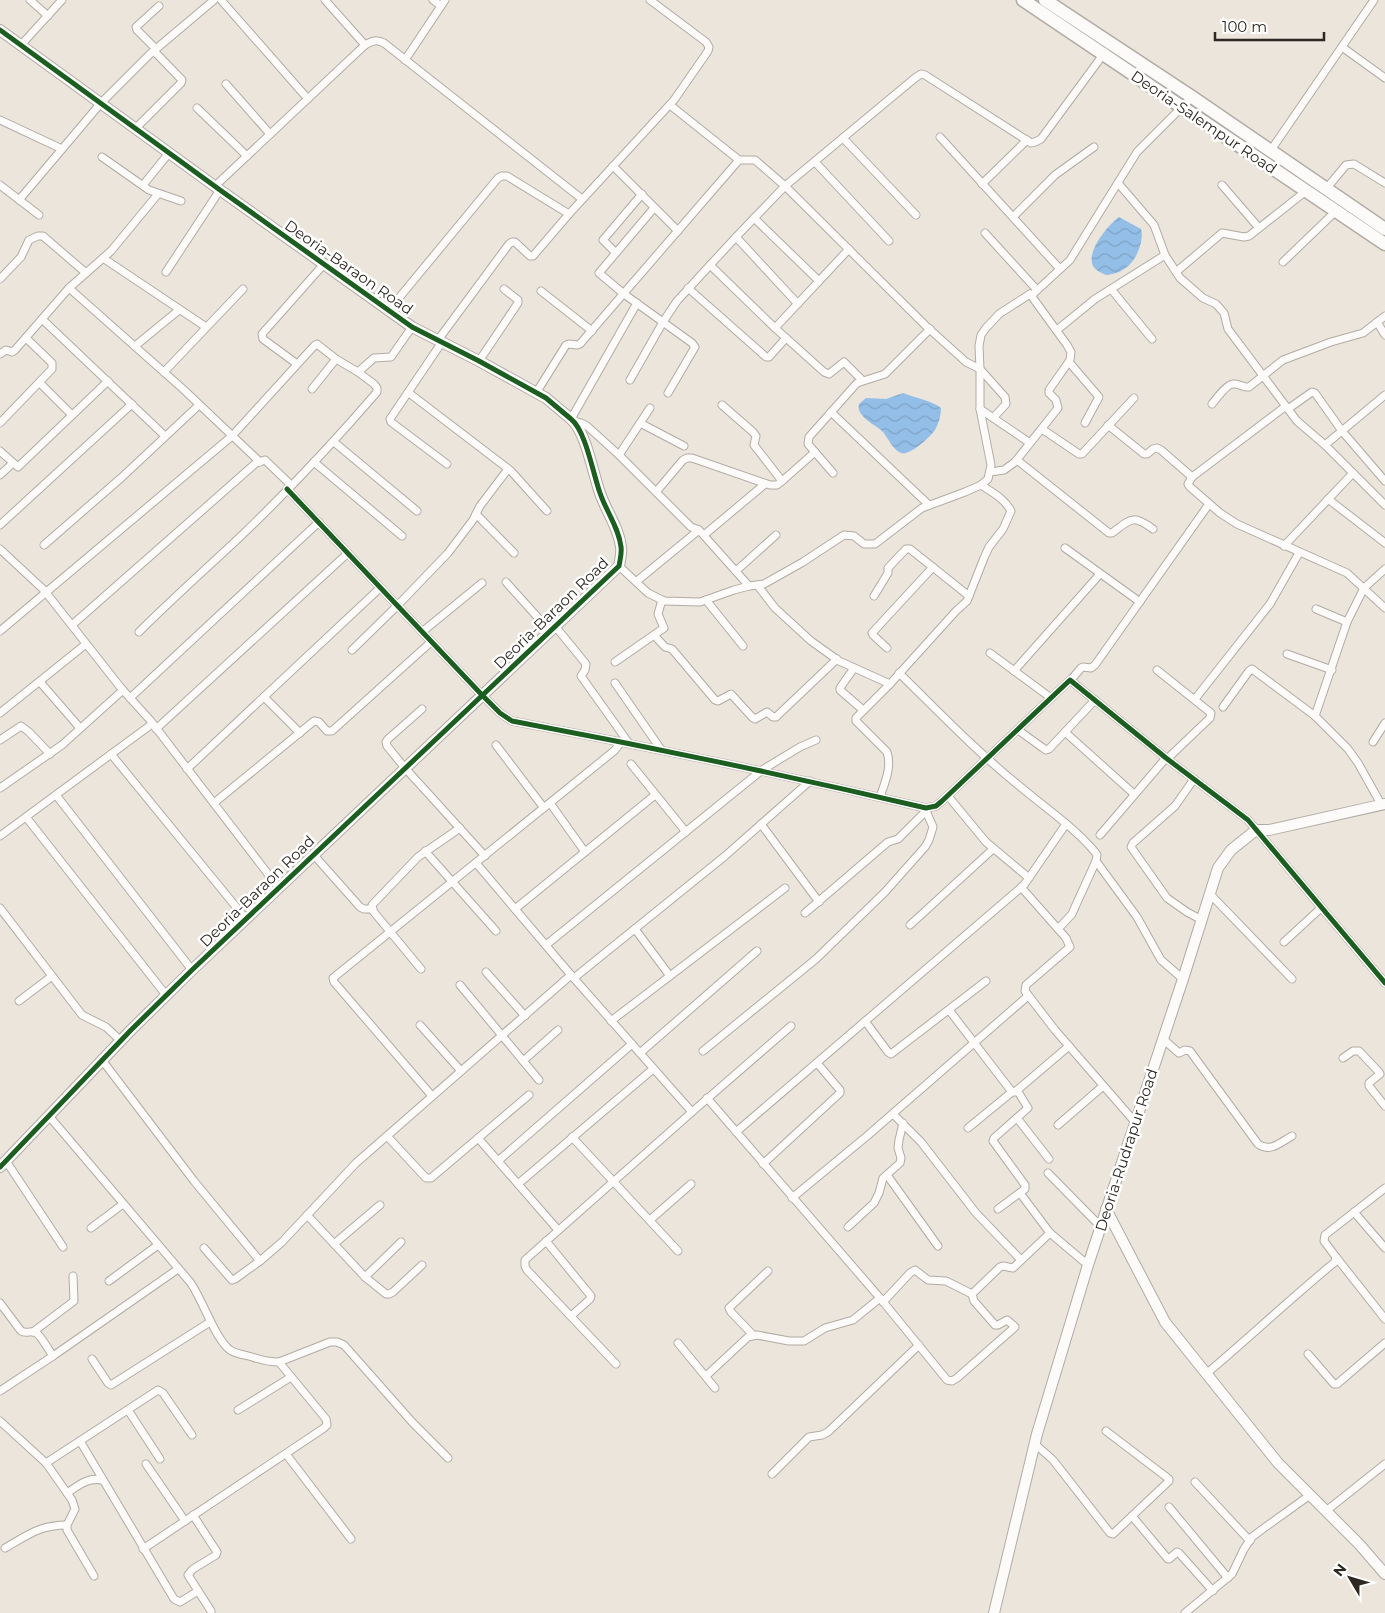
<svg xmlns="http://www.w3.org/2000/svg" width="1385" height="1613" font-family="Montserrat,sans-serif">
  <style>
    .water { fill: url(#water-waves) }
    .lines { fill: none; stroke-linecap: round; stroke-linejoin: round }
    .street-casing { stroke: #b1aba4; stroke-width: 9 }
    .secondary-casing { stroke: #b1aba4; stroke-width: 12 }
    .highway-casing { stroke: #b1aba4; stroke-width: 15 }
    .street { stroke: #fcfbfa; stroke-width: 7 }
    .secondary { stroke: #fcfbfa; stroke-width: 10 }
    .highway { stroke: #fcfbfa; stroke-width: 12 }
    .cycleway-casing { stroke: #fff; stroke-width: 8 }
    .cycleway { stroke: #1b5e20; stroke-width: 5 }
    .labels { text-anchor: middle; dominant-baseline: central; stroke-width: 5; stroke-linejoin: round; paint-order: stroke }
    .street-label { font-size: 15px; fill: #2d2822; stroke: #fff }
  </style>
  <defs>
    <pattern id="water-waves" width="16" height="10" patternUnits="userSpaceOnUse" patternTransform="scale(1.25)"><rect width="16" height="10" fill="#93bee7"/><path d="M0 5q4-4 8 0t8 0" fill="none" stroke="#7fa3c6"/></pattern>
  </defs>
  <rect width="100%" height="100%" fill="#ece5dc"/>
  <!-- water -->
  <g class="water">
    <path d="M 1119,217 L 1141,229 C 1144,238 1138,256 1131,263 C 1126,270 1114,275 1106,275 C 1102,273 1096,271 1093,266 C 1086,251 1108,225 1119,217 Z"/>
    <path d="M 903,393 C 915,398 933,401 941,408 C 941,415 939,423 935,430 C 930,437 910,456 901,453 C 893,450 888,438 883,432 C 877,426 867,422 862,415 C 859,412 858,408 859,404 L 866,398 L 886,399 Z"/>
  </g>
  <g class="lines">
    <defs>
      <g id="street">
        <path d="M 30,0 L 48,16"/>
        <path d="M 221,0 L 308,99"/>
        <path d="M 433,0 L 441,6"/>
        <path d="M 21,45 L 62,0"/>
        <path d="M 365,45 C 372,41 376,39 384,43 L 582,199"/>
        <path d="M 1342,47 L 1385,78"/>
        <path d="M 156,49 L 137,30 L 136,27 L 159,6"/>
        <path d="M 405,60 L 445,0"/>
        <path d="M 226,84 L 270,134"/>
        <path d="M 670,105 L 739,160 L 755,160 L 785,186 L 926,326 L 966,362 L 980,369 L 1005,397 L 1006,404 L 993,418"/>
        <path d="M 197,108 L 247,156"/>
        <path d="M 0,120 L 62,149"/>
        <path d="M 136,128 L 181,83 L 182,80 L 154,51"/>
        <path d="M 940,137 L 1060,269"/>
        <path d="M 843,138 L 916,215"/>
        <path d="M 1271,150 L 1374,0"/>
        <path d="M 102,157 L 149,190 L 181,201"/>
        <path d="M 815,162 L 889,241"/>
        <path d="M 613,166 L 678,231"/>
        <path d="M 1118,183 L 1154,225 L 1165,255 L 1180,278 L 1203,298 L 1216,304 L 1224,313 L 1228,329 L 1297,421 L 1325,445 L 1385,505"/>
        <path d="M 982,184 L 1027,140"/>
        <path d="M 0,185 L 39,215"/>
        <path d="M 143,185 L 169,153"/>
        <path d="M 1222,185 L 1259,228"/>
        <path d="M 215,186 L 365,45 L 325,0"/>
        <path d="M 1326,189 L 1346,165 L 1354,164 L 1385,183"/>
        <path d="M 19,200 L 101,103 L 150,54 L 214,0"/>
        <path d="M 654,208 L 599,273 L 624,294 L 692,343 L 695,347 L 668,393"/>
        <path d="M 1013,217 L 1055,175 L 1094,147"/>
        <path d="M 754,218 L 819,281"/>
        <path d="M 985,233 L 1037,290"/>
        <path d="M 736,237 L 798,304"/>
        <path d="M 615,252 L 603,240 L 642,194"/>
        <path d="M 103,258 L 206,327"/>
        <path d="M 1283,262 L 1336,211"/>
        <path d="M 710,265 L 775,328 L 824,372 L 829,374 L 844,362 L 862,380"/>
        <path d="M 166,272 L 220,190"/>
        <path d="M 1176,272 L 1222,233 L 1244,237 L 1249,236 L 1306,191"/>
        <path d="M 0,279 L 21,257 L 29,240 L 38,236 L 43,236 L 86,273"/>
        <path d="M 69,288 L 183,389 L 260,462"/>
        <path d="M 688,288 L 766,357 L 769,357 L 786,338"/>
        <path d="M 1111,289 L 1152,339"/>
        <path d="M 541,291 L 592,331"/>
        <path d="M 389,310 L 498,178 L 502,176 L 507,176 L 569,214 L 674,100 L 708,51 L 709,47 L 706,42 L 650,0"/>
        <path d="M 42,319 L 165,436"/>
        <path d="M 1377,322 L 1385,335"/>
        <path d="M 775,328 L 849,249"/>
        <path d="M 1057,330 L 1095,299 L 1165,255"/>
        <path d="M 438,340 L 509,244 L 512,242 L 515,242 L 530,256 L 533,256 L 569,214"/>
        <path d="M 442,342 L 390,419 L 391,422 L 447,464"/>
        <path d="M 135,346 L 179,310"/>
        <path d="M 0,354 L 6,350 L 12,352 L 15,350 L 69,288 L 111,251 L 158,194"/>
        <path d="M 479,361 L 518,303 L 518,300 L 504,289"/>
        <path d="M 1069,362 L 1099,397 L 1085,423"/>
        <path d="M 297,364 L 263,339 L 262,334 L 324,264"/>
        <path d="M 164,372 L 243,289"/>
        <path d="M 630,380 L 663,322 L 677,301 L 736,237 L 785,186 L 915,78 L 921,74 L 925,75 L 1031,143 L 1035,142 L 1041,139 L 1105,52"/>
        <path d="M 40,383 L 72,415"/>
        <path d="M 312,389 L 336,359 L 358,372 L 374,358 L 391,357 L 412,327"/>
        <path d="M 409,393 L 511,471 L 547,511"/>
        <path d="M 536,393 L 566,345 L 569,344 L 577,345 L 580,344 L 739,160"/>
        <path d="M 1212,404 C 1216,399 1227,384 1233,384 C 1239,383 1243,388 1249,387 L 1283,360 L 1331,342 L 1363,333 L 1385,316"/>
        <path d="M 722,405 L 753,432 L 756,436 L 754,445 L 782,481"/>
        <path d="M 1286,406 L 1192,477 L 1188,484 L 1190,487 L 1220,513 L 1237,524 L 1347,573 L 1385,608"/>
        <path d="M 980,409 L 1030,443"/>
        <path d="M 1288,409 L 1312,392 L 1315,393 L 1342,431 L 1385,481"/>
        <path d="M 831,412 L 929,505"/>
        <path d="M 571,419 L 637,303"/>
        <path d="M 575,422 L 581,423 L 587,426 L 619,455 L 691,527 L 699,530 L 749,586"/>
        <path d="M 0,423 L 52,369 L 52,363 L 26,338"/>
        <path d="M 640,423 L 684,446"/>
        <path d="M 1108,425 L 1144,454 L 1147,454 L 1153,449 L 1157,448 L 1161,450 L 1192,477"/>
        <path d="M 1042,429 L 1079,454 L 1082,454 L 1134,398"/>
        <path d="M 334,442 L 417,511"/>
        <path d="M 1325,445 L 1385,395"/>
        <path d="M 0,451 L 18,467 L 108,381"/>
        <path d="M 619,455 L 650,408"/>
        <path d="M 1017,460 L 1109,533 L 1112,533 C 1131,519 1132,514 1153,529"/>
        <path d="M 314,462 L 402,536"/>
        <path d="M 990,472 L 1004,470 L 1015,462 L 1058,408 L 1056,400 L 1049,393 L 1049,390 L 1070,360 L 1071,352 L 1067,345 L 1030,294"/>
        <path d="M 833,473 L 808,444 L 809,437 L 857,383 L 885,374 L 930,329"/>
        <path d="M 0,475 L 13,463"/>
        <path d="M 287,489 L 482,695 L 500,713 L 512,721 C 651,747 789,776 926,808 L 936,806 L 942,801 L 1070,680 L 1166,758 L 1248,820 L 1385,983"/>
        <path d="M 656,492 L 683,460 L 687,458 L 692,458 L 770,485 L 777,485 L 781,482 L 815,452"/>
        <path d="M 1328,499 L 1385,543"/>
        <path d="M 476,514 L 514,553"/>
        <path d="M 0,525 L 132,404"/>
        <path d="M 704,535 L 765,484"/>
        <path d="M 44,545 L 121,478 L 199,405"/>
        <path d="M 1284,546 L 1353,473"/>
        <path d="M 1065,548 L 1140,602"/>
        <path d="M 0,549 L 44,590 L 121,688 L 150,720 L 278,887"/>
        <path d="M 619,566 L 648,593 L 664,601 L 700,602 L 734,590 L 749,586 L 764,584 L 803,562 L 844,535 L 854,536 L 864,544 L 875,544 L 922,508 L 965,492 L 981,485 L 988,479 L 991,465 L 980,409 L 980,369 L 979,346 L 981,335 L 986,328 L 999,314 L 1030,294 L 1032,295 L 1070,260 L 1137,152 L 1192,97"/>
        <path d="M 736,571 L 776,535"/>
        <path d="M 637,581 L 699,530"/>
        <path d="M 506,582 L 550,631"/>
        <path d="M 758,586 L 775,608 L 811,641 L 839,661 L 890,684 L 956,611 L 967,601 L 984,558 L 989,547 L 1003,529 L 1011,511 C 1005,499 992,492 981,485"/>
        <path d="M 874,596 L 888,573 L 888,568 L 906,549 L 910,549 L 969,596"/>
        <path d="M 706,600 L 743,646"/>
        <path d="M 1316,609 L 1347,622"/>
        <path d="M 72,625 L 256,463 L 265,460 L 291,485"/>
        <path d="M 555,626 L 586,664 L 585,670 L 581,676 L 628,742"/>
        <path d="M 0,631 L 232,436 L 314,346 L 317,344 L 336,359"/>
        <path d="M 139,632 C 172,599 207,568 241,536 C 289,490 334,442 377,392 L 377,388 L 374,384 L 358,372"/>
        <path d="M 422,632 L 482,583"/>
        <path d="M 654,635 L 665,647 L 672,649 L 715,700 L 718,701 L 731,694 L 752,717 L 755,719 L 767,712 L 773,717 L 776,717 L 837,659"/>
        <path d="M 887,648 L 873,635 L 872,633 L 933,567"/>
        <path d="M 352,650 L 397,606 L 448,553 L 473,520 L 480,506 L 508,469"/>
        <path d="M 990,653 L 1051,698"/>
        <path d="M 1287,654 L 1332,670"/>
        <path d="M 615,662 L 664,628 L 658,614 L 662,600"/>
        <path d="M 854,668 L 840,688 L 840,690 L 863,710"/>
        <path d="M 1157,670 L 1211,713 L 1210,718 L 1167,759"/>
        <path d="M 1014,671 L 1100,574"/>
        <path d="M 899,673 C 938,711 975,750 1017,784 C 1043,806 1073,826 1095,852 L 1097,855 L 1096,861 L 1075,907 L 1072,914 L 1058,929"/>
        <path d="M 1070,681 L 1081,668 L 1083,667 L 1091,668 L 1095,665 L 1209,504"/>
        <path d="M 40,682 L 80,728"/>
        <path d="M 615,683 L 660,748"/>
        <path d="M 264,697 L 300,733"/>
        <path d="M 130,698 L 319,522"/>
        <path d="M 1195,699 L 1270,604 L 1299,553"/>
        <path d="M 1223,707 L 1249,671 L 1252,669 L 1315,716"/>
        <path d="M 422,709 L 388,739 L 386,742 L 387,746 L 405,768 L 485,856"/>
        <path d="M 0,713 L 86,644"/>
        <path d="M 156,729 L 348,553"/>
        <path d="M 1018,730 L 1043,748 L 1046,750 L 1049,749 L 1095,700"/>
        <path d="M 1065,732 L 1134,794"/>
        <path d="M 0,740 L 21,726 L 29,732 L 50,754"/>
        <path d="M 1373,742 L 1385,723"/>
        <path d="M 496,745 L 544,808"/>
        <path d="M 111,754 L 246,919"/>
        <path d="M 631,764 L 686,832"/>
        <path d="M 187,769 L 380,588"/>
        <path d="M 1194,779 L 1175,806 L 1133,843 L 1131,847 L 1167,898 L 1187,912 L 1202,920"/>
        <path d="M 0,788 L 62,745 L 123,690"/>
        <path d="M 56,795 L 192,970"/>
        <path d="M 948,796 L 986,842 L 1029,878"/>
        <path d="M 880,797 C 885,782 892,767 887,752 L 856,721 L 856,718 L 890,684"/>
        <path d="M 214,803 L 314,721 L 319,722 L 327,731 L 332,731 L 431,642"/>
        <path d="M 550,803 L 585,852"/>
        <path d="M 1381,804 L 1358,763 L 1348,749 L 1315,716 L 1347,622 L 1364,588 L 1385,569"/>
        <path d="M 26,817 L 166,995"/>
        <path d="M 761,824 L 819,902"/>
        <path d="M 1100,835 L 1166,758"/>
        <path d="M 0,836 L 152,724"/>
        <path d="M 425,851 L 496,931"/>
        <path d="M 313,854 L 360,907 L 364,909 L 373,909"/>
        <path d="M 1096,861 L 1137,917 L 1161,960 L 1183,979"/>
        <path d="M 476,863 L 571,975 L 692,1112"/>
        <path d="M 1021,887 L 1066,938 L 1070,947 L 1026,985 L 1025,991 L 1055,1030 L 1135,1122"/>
        <path d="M 1210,894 L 1292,979"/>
        <path d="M 0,908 L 82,1015 L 106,1027 L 121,1041"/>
        <path d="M 515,909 L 655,795"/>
        <path d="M 805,913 L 888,842 L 898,839 L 928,809"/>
        <path d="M 910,925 L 993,849"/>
        <path d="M 635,929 L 670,976"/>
        <path d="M 1284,942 L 1321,908"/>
        <path d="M 546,945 L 762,770 L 800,747 L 816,740"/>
        <path d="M 421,969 L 373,911 L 372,905 L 418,857 L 460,828"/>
        <path d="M 486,972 L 525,1016"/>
        <path d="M 574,978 L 725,856 L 810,781"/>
        <path d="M 460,985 L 539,1080"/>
        <path d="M 19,1001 L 52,976"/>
        <path d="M 949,1010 L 1012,1092 L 1015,1092 L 1069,1046"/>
        <path d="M 611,1021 L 785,888"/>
        <path d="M 865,1021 L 888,1052 L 891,1054 L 986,981"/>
        <path d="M 420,1025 L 461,1071"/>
        <path d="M 1163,1039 L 1179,1053 L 1185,1050 L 1190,1051 L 1258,1144 C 1270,1153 1281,1142 1292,1136"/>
        <path d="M 703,1051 L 816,959 L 885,892 L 925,847 L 929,840 L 933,827 L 926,811"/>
        <path d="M 640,1053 L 757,951"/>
        <path d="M 1343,1058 L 1353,1051 L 1359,1051 L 1379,1072 L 1380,1074 L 1369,1083 L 1369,1086 L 1385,1106"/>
        <path d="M 102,1060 L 194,1181 L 260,1261"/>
        <path d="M 523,1061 L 558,1030"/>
        <path d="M 432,1096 L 334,982 L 333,978 L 614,751 L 622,741"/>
        <path d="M 707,1098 L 880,1298 L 947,1380 L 952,1381 L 957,1378 L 1015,1327 L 1013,1325 L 1007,1320 L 998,1325 L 995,1325 L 974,1301 L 972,1294 L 1000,1267 L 1003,1266 L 1013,1268 L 1050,1233"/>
        <path d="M 893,1114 L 921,1142 L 976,1213 L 1021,1260"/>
        <path d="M 49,1116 L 190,1282 C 202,1298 215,1339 230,1350 C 236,1354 245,1355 252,1357 C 261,1360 269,1362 279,1362 L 330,1342 L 337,1342 L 344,1345 L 413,1423 L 448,1458"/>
        <path d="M 1017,1118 L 1049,1159"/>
        <path d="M 1058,1125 L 1103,1086"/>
        <path d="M 968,1128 L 1012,1092"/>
        <path d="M 736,1132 L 1024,885 L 1066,824"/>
        <path d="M 387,1136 L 426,1178 L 431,1178 L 529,1095"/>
        <path d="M 572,1137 L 678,1251"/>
        <path d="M 478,1138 L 558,1230"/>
        <path d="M 6,1161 L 63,1247"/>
        <path d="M 498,1161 L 632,1044"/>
        <path d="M 763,1164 L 840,1093 L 840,1090 L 817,1063"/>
        <path d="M 1048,1173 L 1101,1227"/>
        <path d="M 887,1175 L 938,1246"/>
        <path d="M 518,1184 L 653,1069"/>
        <path d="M 1020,1193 L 1050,1233 L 1088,1265"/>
        <path d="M 792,1198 L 867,1136 L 1028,996"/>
        <path d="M 998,1209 L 1025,1189 L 1025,1185 L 993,1141 L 994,1138 L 1028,1108 L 1017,1090"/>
        <path d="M 1354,1212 L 1385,1248"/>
        <path d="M 307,1215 L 365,1277 L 386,1294 L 389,1294 L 393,1292 L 422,1265"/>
        <path d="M 650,1220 L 691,1184"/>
        <path d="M 848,1227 L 874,1203 L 879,1193 L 883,1178 L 900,1163 L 901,1158 L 898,1148 L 899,1140 L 903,1123"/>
        <path d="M 91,1228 L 123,1204"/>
        <path d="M 546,1241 L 591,1296 L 590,1299 L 571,1316"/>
        <path d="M 334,1244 L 380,1205"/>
        <path d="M 204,1248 L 232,1280 L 235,1279 L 260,1261 L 282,1242 L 356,1163 L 571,975"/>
        <path d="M 1336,1257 L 1385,1319"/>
        <path d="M 365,1277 L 401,1242"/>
        <path d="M 109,1281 L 158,1245"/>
        <path d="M 883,1302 L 910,1273 L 915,1270 L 928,1280 L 946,1281 L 972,1294"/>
        <path d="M 0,1303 L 21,1331 C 27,1334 28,1331 34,1332 C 40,1333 49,1351 53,1356"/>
        <path d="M 33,1332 L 74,1301 L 73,1276"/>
        <path d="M 753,1335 L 731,1312 L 729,1308 L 768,1271"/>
        <path d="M 678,1343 L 715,1388"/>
        <path d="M 1308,1354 L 1334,1384 L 1337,1384 L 1385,1343"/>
        <path d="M 92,1359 L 108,1383 L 111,1385 L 210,1322"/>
        <path d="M 616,1364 L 527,1270 L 525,1266 L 525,1260 L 692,1112 L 791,1026"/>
        <path d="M 1206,1374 C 1250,1337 1291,1298 1335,1262 L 1336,1257 L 1324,1241 L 1325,1235 L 1385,1188"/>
        <path d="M 706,1376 L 748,1337 L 757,1335 L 789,1341 L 804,1341 L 825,1328 L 853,1320 L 880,1298"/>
        <path d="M 0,1391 L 53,1356 L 178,1269"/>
        <path d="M 128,1410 L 160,1459"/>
        <path d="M 238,1410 L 291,1377"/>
        <path d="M 0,1421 L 46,1463 L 72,1500 L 75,1509 L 67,1525 L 67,1530 L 94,1576"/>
        <path d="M 80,1441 L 174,1599 L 180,1602 L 198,1591"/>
        <path d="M 1035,1444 L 1053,1460 L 1110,1533 L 1113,1534 L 1169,1481 L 1169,1479 L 1106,1431"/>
        <path d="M 286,1454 L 351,1539"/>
        <path d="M 46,1463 L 158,1390 L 163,1393 L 192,1435"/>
        <path d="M 146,1464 L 185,1521"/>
        <path d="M 772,1474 L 809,1437 L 822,1435 L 828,1432 L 919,1345"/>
        <path d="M 1195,1482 L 1250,1541"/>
        <path d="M 67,1493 C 79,1485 88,1477 102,1480"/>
        <path d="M 1169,1507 L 1228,1578"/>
        <path d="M 1326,1511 L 1385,1464"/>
        <path d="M 193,1515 L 217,1552 L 216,1555 L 193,1569 L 188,1575 L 211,1611"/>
        <path d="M 1132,1516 L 1168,1559 L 1169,1559 L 1177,1552 L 1179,1553 L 1213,1591"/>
        <path d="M 5,1548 C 28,1535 40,1525 67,1525"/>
        <path d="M 143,1549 L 324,1428 L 327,1425 L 326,1419 L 279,1362"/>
        <path d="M 1185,1613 L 1232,1574 L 1244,1549 L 1252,1537 L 1264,1528 L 1310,1495"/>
      </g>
      <g id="secondary">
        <path d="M 0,30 L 220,190 L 412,327 L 479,361 L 546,398 L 571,419 C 586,431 593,474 600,493 C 606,511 619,528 621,547 C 622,553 620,560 619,566 L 192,970 L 131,1030 L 0,1167"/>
        <path d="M 1106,1209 L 1165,1322 L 1278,1463 L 1359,1544 L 1385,1574"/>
        <path d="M 994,1613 L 1037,1434 L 1088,1265 L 1183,979 L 1218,868 L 1231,850 L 1256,830 L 1269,830 L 1385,804"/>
      </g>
      <g id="highway">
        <path d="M 1023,0 L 1385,244"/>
        <path d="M 1045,0 L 1192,97 L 1385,229"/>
      </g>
    </defs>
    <!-- street casing -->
    <use href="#street" class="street-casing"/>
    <!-- secondary casing -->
    <use href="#secondary" class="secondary-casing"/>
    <!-- highway casing -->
    <use href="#highway" class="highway-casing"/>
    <!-- street -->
    <use href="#street" class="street"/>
    <!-- secondary -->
    <use href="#secondary" class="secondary"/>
    <!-- highway -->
    <use href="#highway" class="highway"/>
    <defs>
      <g id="cycleway">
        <path d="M 0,30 L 220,190 L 412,327 L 479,361 L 546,398 L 571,419 C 586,431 593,474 600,493 C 606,511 619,528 621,547 C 622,553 620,560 619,566 L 192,970 L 131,1030 L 0,1167"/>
        <path d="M 287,489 L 482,695 L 500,713 L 512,721 C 651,747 789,776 926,808 L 936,806 L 942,801 L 1070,680 L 1166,758 L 1248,820 L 1385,983"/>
      </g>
    </defs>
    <!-- cycleway casing -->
    <use href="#cycleway" class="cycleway-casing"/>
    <!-- cycleway -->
    <use href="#cycleway" class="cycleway"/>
  </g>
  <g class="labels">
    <!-- street labels -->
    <g class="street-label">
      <text transform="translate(1204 122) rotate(34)">Deoria-Salempur Road</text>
      <text transform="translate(349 267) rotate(35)">Deoria-Baraon Road</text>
      <text transform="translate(551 613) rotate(-44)">Deoria-Baraon Road</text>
      <text transform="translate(257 891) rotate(-44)">Deoria-Baraon Road</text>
      <text transform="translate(1126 1150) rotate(-72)">Deoria-Rudrapur Road</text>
    </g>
  </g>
  <!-- north arrow -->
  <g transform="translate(1350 1578) rotate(308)" stroke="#ffffff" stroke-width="4" paint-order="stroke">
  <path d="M0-4L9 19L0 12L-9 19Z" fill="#2d2822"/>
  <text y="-8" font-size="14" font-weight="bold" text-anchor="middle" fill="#2d2822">N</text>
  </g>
  <!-- scale -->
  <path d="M1215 32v8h109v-8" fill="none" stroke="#2d2822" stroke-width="2.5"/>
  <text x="1222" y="32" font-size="15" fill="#2d2822" stroke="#ffffff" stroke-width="4" paint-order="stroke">100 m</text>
</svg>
